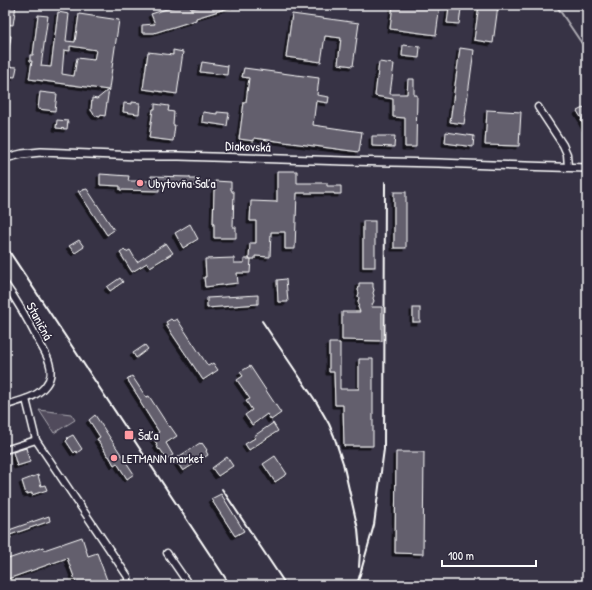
<svg xmlns="http://www.w3.org/2000/svg" width="592" height="590" font-family="'Patrick Hand',sans-serif">
  <style>
    .green { fill: #514c5c; stroke: #a8a6ae }
    .lines { fill: none; stroke-linecap: round; stroke-linejoin: round }
    .stream { stroke: #adabb2; stroke-width: 2 }
    .building { fill: #635f6d; stroke: #fff; fill-rule: evenodd; filter: url(#shadow) }
    .minor-casing { stroke: #fff; stroke-width: 9 }
    .tertiary-casing { stroke: #fff; stroke-width: 10 }
    .minor { stroke: #2f2a3d; stroke-width: 6 }
    .tertiary { stroke: #2f2a3d; stroke-width: 7 }
    .rail { stroke: #fff; stroke-width: 2 }
    .poi-dot { fill: #ff9aa2; stroke: #2f2a3d; stroke-width: 1.5 }
    .labels { text-anchor: middle; dominant-baseline: central; stroke-width: 3.5; stroke-linejoin: round; paint-order: stroke }
    .street-label { font-size: 13px; fill: #fff; stroke: #2f2a3d }
    .poi-label { font-size: 13px; fill: #fff; stroke: #2f2a3d; text-anchor: start }
  </style>
  <defs>
    <filter id="shadow"><feDropShadow dx="-3" dy="3" stdDeviation="0" flood-color="#0009"/></filter>
  </defs>
  <rect width="100%" height="100%" fill="#373345"/>
  <filter id="ink" filterUnits="userSpaceOnUse"><feTurbulence type="fractalNoise" baseFrequency=".025" numOctaves="2"/><feDisplacementMap in="SourceGraphic" scale="8" xChannelSelector="R" yChannelSelector="G"/><feConvolveMatrix kernelMatrix="1 2 1 2 8 2 1 2 1" color-interpolation-filters="sRGB"/></filter>
  <g filter="url(#ink)">
    <!-- green -->
    <path class="green" d="M 39,410 L 71,414 L 75,420 L 54,433 Z"/>
    <g class="lines">
      <!-- stream -->
      <path class="stream" d="M 556,5 L 587,51"/>
    </g>
    <!-- building -->
    <g class="building">
      <path d="M 7,5 L 16,5 L 13,25 L 5,24 Z"/>
      <path d="M 179,5 L 190,5 L 191,9 L 205,5 L 234,5 L 235,6 L 196,18 L 196,20 L 154,33 L 142,33 L 142,25 L 155,24 L 151,14 Z"/>
      <path d="M 393,5 L 440,5 L 436,35 L 390,29 Z"/>
      <path d="M 479,5 L 498,6 L 493,43 L 474,40 Z"/>
      <path d="M 449,8 L 461,9 L 459,24 L 447,23 Z"/>
      <path d="M 58,12 L 69,14 L 66,41 L 75,42 L 79,14 L 119,20 L 105,116 L 100,115 L 100,117 L 95,116 L 91,110 L 92,98 L 97,99 L 108,90 L 29,79 L 32,61 L 30,61 L 30,55 L 33,55 L 38,15 L 48,16 L 41,66 L 51,67 ZM 70,46 L 96,50 L 94,60 L 77,58 L 74,76 L 62,74 L 64,50 L 70,51 Z"/>
      <path d="M 292,14 L 359,23 L 353,66 L 338,64 L 341,38 L 325,36 L 321,62 L 286,57 Z"/>
      <path d="M 5,35 L 11,36 L 8,56 L 5,56 Z"/>
      <path d="M 403,45 L 420,47 L 419,58 L 402,56 Z"/>
      <path d="M 460,48 L 474,50 L 464,124 L 450,122 Z"/>
      <path d="M 173,50 L 183,52 L 177,94 L 143,89 L 148,52 L 173,55 Z"/>
      <path d="M 202,62 L 228,66 L 227,75 L 200,72 Z"/>
      <path d="M 379,62 L 394,64 L 390,94 L 407,94 L 408,79 L 414,79 L 414,95 L 417,95 L 416,147 L 405,147 L 405,118 L 393,117 L 393,99 L 375,96 Z"/>
      <path d="M 5,66 L 17,67 L 15,77 L 5,76 Z"/>
      <path d="M 244,68 L 319,78 L 317,95 L 329,97 L 328,103 L 316,101 L 313,125 L 362,132 L 359,152 L 254,138 L 254,141 L 239,139 L 244,102 L 246,102 L 249,78 L 242,77 Z"/>
      <path d="M 40,92 L 57,94 L 55,111 L 38,109 Z"/>
      <path d="M 132,102 L 140,103 L 139,114 L 123,112 L 124,103 L 132,104 Z"/>
      <path d="M 155,104 L 169,106 L 168,111 L 174,112 L 173,125 L 175,125 L 173,141 L 149,138 L 153,109 L 155,109 Z"/>
      <path d="M 587,106 L 587,131 L 581,120 L 582,119 L 577,111 Z"/>
      <path d="M 487,110 L 521,112 L 519,146 L 485,145 Z"/>
      <path d="M 203,112 L 217,114 L 217,112 L 229,113 L 227,126 L 202,122 Z"/>
      <path d="M 57,120 L 68,121 L 67,129 L 56,128 Z"/>
      <path d="M 446,132 L 474,136 L 473,147 L 445,143 Z"/>
      <path d="M 372,136 L 395,136 L 394,147 L 372,146 Z"/>
      <path d="M 277,171 L 297,171 L 297,183 L 327,183 L 327,186 L 341,186 L 341,194 L 334,194 L 334,193 L 297,193 L 295,249 L 285,249 L 285,232 L 271,232 L 270,257 L 255,256 L 255,259 L 249,259 L 250,243 L 256,243 L 256,221 L 250,221 L 251,201 L 277,202 Z"/>
      <path d="M 100,174 L 129,176 L 128,181 L 151,181 L 151,176 L 190,177 L 190,179 L 200,179 L 200,186 L 191,186 L 191,184 L 159,182 L 159,191 L 120,190 L 120,186 L 100,185 Z"/>
      <path d="M 215,181 L 231,182 L 231,190 L 232,190 L 232,192 L 234,192 L 233,227 L 236,227 L 236,238 L 214,238 L 214,224 L 213,224 L 214,190 L 215,190 Z"/>
      <path d="M 87,189 L 114,230 L 107,235 L 78,191 Z"/>
      <rect x="394" y="192" width="12" height="56"/>
      <rect x="363" y="221" width="12" height="46"/>
      <path d="M 190,224 L 198,239 L 183,248 L 175,233 Z"/>
      <path d="M 79,240 L 84,247 L 75,253 L 69,246 Z"/>
      <path d="M 166,243 L 173,253 L 150,267 L 147,263 L 132,272 L 120,253 L 124,250 L 126,252 L 130,250 L 137,262 Z"/>
      <path d="M 234,258 L 234,263 L 244,263 L 244,259 L 251,259 L 250,273 L 237,273 L 238,283 L 205,287 L 204,277 L 206,277 L 205,259 Z"/>
      <path d="M 120,278 L 123,282 L 110,291 L 107,287 Z"/>
      <path d="M 286,279 L 288,302 L 278,302 L 277,280 Z"/>
      <path d="M 359,283 L 373,283 L 373,287 L 374,290 L 373,293 L 374,296 L 373,298 L 374,301 L 371,307 L 382,307 L 382,341 L 342,340 L 342,312 L 360,312 L 358,307 L 359,304 L 358,301 L 359,298 L 358,296 L 359,293 L 358,290 L 359,287 Z"/>
      <path d="M 258,295 L 258,304 L 207,308 L 207,298 Z"/>
      <rect x="413" y="308" width="7" height="14"/>
      <path d="M 171,319 L 173,321 L 177,319 L 208,366 L 213,363 L 218,370 L 203,380 L 166,325 L 168,325 L 166,322 Z"/>
      <path d="M 329,343 L 340,343 L 340,389 L 359,389 L 359,359 L 373,359 L 373,446 L 344,446 L 343,405 L 335,405 L 334,372 L 329,372 Z"/>
      <path d="M 145,345 L 148,349 L 136,358 L 133,353 Z"/>
      <path d="M 250,366 L 281,413 L 271,420 L 267,414 L 252,425 L 245,415 L 252,410 L 246,401 L 250,399 L 237,380 L 243,376 L 240,372 Z"/>
      <path d="M 132,376 L 146,397 L 149,396 L 169,427 L 170,426 L 177,436 L 166,443 L 173,455 L 167,459 L 160,449 L 159,450 L 156,445 L 157,444 L 152,437 L 159,432 L 140,402 L 141,401 L 127,379 Z"/>
      <path d="M 95,415 L 132,471 L 134,474 L 127,479 L 117,463 L 114,465 L 109,456 L 108,456 L 97,439 L 100,437 L 89,420 Z"/>
      <path d="M 273,423 L 278,431 L 249,450 L 245,444 L 255,438 L 254,436 Z"/>
      <path d="M 73,435 L 82,449 L 77,453 L 76,451 L 74,453 L 66,441 L 68,439 L 67,438 Z"/>
      <path d="M 200,443 L 201,444 L 202,443 L 207,450 L 206,451 L 208,455 L 183,471 L 175,459 Z"/>
      <path d="M 26,448 L 30,462 L 17,466 L 13,452 Z"/>
      <path d="M 396,452 L 424,452 L 423,554 L 395,553 Z"/>
      <path d="M 275,456 L 287,474 L 275,482 L 263,464 Z"/>
      <path d="M 227,457 L 233,466 L 218,476 L 212,468 Z"/>
      <path d="M 38,475 L 41,486 L 45,485 L 47,490 L 32,495 L 32,493 L 26,494 L 22,481 Z"/>
      <path d="M 221,494 L 244,531 L 235,536 L 211,499 Z"/>
      <path d="M 49,516 L 50,521 L 10,535 L 11,538 L 5,540 L 5,522 L 6,522 L 9,530 Z"/>
      <path d="M 82,537 L 88,556 L 97,553 L 107,580 L 91,585 L 77,585 L 67,558 L 5,580 L 5,560 L 43,547 L 44,550 Z"/>
    </g>
    <g class="lines">
      <defs>
        <g id="minor">
          <path d="M 538,107 L 563,145 L 567,154 L 568,167"/>
          <path d="M 5,284 C 18,302 29,322 39,342 C 43,349 47,355 49,362 C 52,370 51,379 46,385 C 36,399 19,400 5,406"/>
          <path d="M 26,399 L 36,440 L 128,577 L 128,585"/>
          <path d="M 5,450 L 36,440"/>
          <path d="M 167,553 L 189,585"/>
        </g>
        <path id="tertiary" d="M 5,158 L 22,154 L 41,152 L 139,156 L 179,156 L 346,161 L 439,163 L 491,165 L 587,168"/>
      </defs>
      <!-- minor casing -->
      <use href="#minor" class="minor-casing"/>
      <!-- tertiary casing -->
      <use href="#tertiary" class="tertiary-casing"/>
      <!-- minor -->
      <use href="#minor" class="minor"/>
      <!-- tertiary -->
      <use href="#tertiary" class="tertiary"/>
      <!-- rail -->
      <g class="rail">
        <path d="M 5,245 L 230,585"/>
        <path d="M 262,321 L 317,403 L 329,424 L 334,436 L 343,463 L 358,529 L 360,551 L 359,567"/>
        <path d="M 222,489 L 286,585"/>
        <path d="M 357,585 L 374,525 L 384,449 L 385,182"/>
      </g>
    </g>
  </g>
  <!-- markers -->
  <g class="poi-dot">
    <circle cx="140" cy="183" r="4"/>
    <rect x="124" y="430" width="10" height="10" rx="2"/>
    <circle cx="114" cy="458" r="4"/>
  </g>
  <g class="labels">
    <!-- street labels -->
    <g class="street-label">
      <text transform="translate(248 146) rotate(2)">Diakovská</text>
      <text transform="translate(40 321) rotate(62)">Staničná</text>
    </g>
    <!-- poi labels -->
    <g class="poi-label">
      <text x="148" y="183">Ubytovňa Šaľa</text>
      <text x="138" y="435">Šaľa</text>
      <text x="122" y="458">LETMANN market</text>
    </g>
  </g>
  <!-- margin -->
  <rect width="592" height="590" fill="none" stroke="#2f2a3d" stroke-width="20"/>
  <rect x="10" y="10" width="572" height="570" fill="none" stroke="#fff" stroke-width="1.5" filter="url(#ink)"/>
  <!-- scale -->
  <path d="M442 560v6h94v-6" fill="none" stroke="#ffffff" stroke-width="2"/>
  <text x="448" y="560" font-size="12" fill="#ffffff" stroke="#2f2a3d" stroke-width="3" paint-order="stroke">100 m</text>
</svg>
